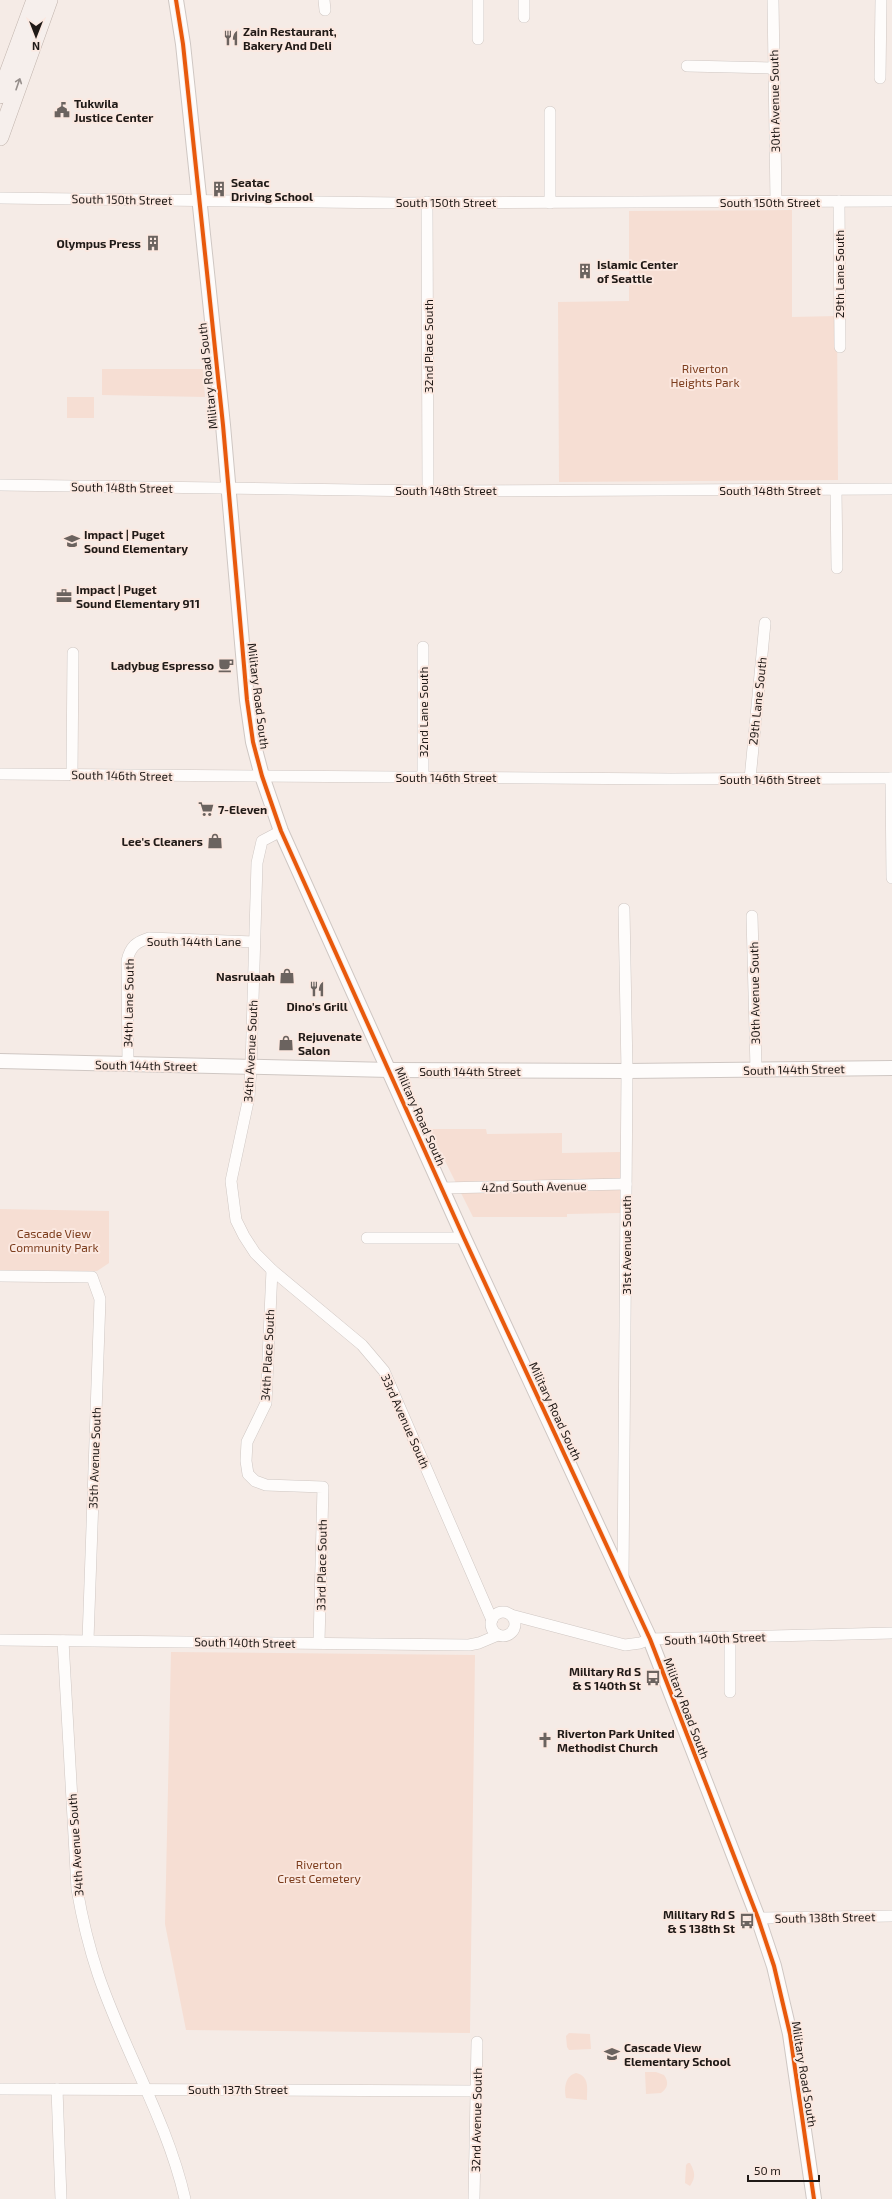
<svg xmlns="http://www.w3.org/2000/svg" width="892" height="2199" font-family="'Exo 2',sans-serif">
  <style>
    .green { fill: #f6ded3 }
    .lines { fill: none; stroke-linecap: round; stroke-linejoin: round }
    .minor-casing { stroke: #cfc7c3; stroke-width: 12 }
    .tertiary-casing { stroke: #cfc7c3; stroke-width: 16 }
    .primary-casing { stroke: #c1b4ad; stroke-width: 18 }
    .minor { stroke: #fefcfb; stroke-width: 11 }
    .tertiary { stroke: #fefcfb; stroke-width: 14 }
    .primary { stroke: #f6efec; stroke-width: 17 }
    .cycleway-casing { stroke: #fbe8e0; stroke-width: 6 }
    .cycleway { stroke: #e8590c; stroke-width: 4 }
    .oneway { stroke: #968f8c }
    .labels { text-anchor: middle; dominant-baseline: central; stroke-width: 4; stroke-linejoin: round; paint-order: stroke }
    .poi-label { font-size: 12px; font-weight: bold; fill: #201a17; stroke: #fbe8e0; text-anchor: start }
    .street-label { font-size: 12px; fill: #201a17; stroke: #fbe8e0 }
    .park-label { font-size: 12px; fill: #7c3d1d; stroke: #fbe8e0 }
  </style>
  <rect width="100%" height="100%" fill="#f5ebe6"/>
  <!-- green -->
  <g class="green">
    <path d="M 792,210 L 792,317 L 837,316 L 838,480 L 559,482 L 558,302 L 629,301 L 629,211 Z"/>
    <path d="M 102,369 L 203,369 L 205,397 L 102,395 Z"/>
    <rect x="67" y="397" width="27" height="21"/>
    <path d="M 429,1129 L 486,1129 L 487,1134 L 562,1133 L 562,1153 L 620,1152 L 620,1213 L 567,1214 L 567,1217 L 473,1217 Z"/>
    <path d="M 0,1209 L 109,1211 L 109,1263 L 97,1271 L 0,1270 Z"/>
    <path d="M 171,1652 L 475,1655 L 470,2033 L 186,2030 L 165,1924 Z"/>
    <path d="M 569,2033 L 590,2034 L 591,2049 L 569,2050 L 567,2047 L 566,2036 Z"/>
    <path d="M 656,2072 L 664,2075 C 669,2082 668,2088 661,2093 L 646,2094 L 645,2072 Z"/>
    <path d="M 576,2073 C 590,2076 587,2089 587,2100 L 566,2098 C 564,2088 565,2076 576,2073 Z"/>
    <path d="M 688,2163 L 690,2163 C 695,2172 696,2177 690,2186 L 685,2183 L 686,2165 Z"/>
  </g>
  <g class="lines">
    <defs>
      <g id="minor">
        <path d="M 324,0 L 325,10"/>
        <path d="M 478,0 L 478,39"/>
        <path d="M 773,0 L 776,202"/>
        <path d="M 524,17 L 524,0"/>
        <path d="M 687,66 L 773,68"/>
        <path d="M 880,78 L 881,0"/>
        <path d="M 0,198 L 400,203 L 892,201"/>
        <path d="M 839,201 L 840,347"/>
        <path d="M 427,202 L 428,491"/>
        <path d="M 550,203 L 550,112"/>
        <path d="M 0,485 L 428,491 L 892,489"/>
        <path d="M 836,490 L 837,568"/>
        <path d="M 423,647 L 423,777"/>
        <path d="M 0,774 L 671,779 L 892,778"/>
        <path d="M 72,775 L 73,653"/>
        <path d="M 891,778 L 892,878"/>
        <path d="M 750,779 L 765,623"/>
        <path d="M 281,831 L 262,841 L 257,863 L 251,1068 L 249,1097 L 231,1181 L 236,1220 L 244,1236 L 255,1253 L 272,1270 L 362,1345 L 384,1371 L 492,1620"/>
        <path d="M 752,916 L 756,1069"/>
        <path d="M 128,1064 L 127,961 C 130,947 136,942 149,938 L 254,942"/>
        <path d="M 442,1188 L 626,1184"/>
        <path d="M 367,1238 L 464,1238"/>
        <path d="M 272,1270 L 266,1403 L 247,1442 L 246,1461 L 248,1474 L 255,1481 L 266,1485 L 323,1487 L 319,1642"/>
        <path d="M 0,1276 L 92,1277 L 100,1299 L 88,1640"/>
        <path d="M 623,1579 L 627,1071 L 624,909"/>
        <circle cx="503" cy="1624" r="12"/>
        <path d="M 511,1615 L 625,1645 L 640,1643 L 650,1639 L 892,1633"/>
        <path d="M 0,1640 L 469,1645 L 479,1643 L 498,1635"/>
        <path d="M 63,1641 L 77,1889 C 82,1918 89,1947 98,1974 C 124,2051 167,2120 185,2199"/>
        <path d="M 730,1692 L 730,1637"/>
        <path d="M 758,1918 L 892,1916"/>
        <path d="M 0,2089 L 476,2091"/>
        <path d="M 57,2089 L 61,2199"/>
        <path d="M 474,2199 L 477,2042"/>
      </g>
      <g id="tertiary">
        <path d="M 176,0 L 183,44 L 223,425 L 247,700 L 253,742 L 262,776 L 281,831 L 464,1238 L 650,1639 L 758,1918 L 774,1966 L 790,2034 L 814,2199"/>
        <path d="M 0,1061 L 390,1070 L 627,1071 L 892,1068"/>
      </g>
      <g id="primary">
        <path d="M 0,95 L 35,0"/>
        <path d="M 0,137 L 49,0"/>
      </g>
    </defs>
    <!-- minor casing -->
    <use href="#minor" class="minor-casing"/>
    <!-- tertiary casing -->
    <use href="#tertiary" class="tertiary-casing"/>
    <!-- primary casing -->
    <use href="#primary" class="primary-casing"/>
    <!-- minor -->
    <use href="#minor" class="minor"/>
    <!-- tertiary -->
    <use href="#tertiary" class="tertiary"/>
    <!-- primary -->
    <use href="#primary" class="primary"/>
    <defs>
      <path id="cycleway" d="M 176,0 L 183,44 L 223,425 L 247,700 L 253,742 L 262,776 L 281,831 L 464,1238 L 650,1639 L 758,1918 L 774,1966 L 790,2034 L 814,2199"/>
    </defs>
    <!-- cycleway casing -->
    <use href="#cycleway" class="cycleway-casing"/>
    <!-- cycleway -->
    <use href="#cycleway" class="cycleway"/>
  </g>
  <!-- one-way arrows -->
  <defs><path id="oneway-shaft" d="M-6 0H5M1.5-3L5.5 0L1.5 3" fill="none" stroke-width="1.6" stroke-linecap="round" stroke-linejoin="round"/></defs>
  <use class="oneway" href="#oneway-shaft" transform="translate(18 84) rotate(-71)"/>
  <!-- icons -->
  <defs>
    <symbol id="restaurant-bare" viewBox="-9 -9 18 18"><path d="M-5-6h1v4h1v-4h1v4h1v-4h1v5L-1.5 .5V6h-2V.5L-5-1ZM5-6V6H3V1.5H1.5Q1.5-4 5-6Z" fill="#6b635f" stroke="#fbe8e0" stroke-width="2.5" paint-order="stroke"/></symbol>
    <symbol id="civic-bare" viewBox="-9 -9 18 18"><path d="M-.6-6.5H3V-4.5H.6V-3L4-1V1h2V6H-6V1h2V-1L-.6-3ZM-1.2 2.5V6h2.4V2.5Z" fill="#6b635f" stroke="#fbe8e0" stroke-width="2.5" paint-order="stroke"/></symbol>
    <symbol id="building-bare" viewBox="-9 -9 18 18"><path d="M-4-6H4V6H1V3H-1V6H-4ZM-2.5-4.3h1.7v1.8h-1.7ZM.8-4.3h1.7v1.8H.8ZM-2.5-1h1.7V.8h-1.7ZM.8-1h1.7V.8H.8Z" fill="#6b635f" stroke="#fbe8e0" stroke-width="2.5" paint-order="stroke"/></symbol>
    <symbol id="school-bare" viewBox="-9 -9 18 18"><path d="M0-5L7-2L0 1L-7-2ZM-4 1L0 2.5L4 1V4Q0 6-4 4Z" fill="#6b635f" stroke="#fbe8e0" stroke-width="2.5" paint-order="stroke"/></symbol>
    <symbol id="office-bare" viewBox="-9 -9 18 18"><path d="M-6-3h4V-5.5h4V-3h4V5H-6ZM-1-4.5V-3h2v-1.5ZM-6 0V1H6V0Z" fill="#6b635f" stroke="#fbe8e0" stroke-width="2.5" paint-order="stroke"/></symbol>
    <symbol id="cafe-bare" viewBox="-9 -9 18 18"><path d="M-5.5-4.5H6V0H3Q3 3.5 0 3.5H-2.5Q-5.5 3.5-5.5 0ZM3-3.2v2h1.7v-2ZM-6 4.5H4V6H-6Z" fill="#6b635f" stroke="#fbe8e0" stroke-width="2.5" paint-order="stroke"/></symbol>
    <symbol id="supermarket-bare" viewBox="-9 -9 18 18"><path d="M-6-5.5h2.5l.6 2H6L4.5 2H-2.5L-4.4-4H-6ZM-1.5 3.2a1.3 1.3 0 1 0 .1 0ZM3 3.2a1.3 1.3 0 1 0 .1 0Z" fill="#6b635f" stroke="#fbe8e0" stroke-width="2.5" paint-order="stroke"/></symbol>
    <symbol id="shop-bare" viewBox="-9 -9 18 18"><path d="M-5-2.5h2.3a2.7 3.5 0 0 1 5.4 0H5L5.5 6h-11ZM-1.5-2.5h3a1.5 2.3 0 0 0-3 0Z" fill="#6b635f" stroke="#fbe8e0" stroke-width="2.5" paint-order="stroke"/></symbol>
    <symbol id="bus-bare" viewBox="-9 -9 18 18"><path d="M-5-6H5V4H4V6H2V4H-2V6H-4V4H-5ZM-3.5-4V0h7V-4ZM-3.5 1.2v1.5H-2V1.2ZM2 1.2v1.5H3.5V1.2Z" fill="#6b635f" stroke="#fbe8e0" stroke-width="2.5" paint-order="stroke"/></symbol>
    <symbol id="church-bare" viewBox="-9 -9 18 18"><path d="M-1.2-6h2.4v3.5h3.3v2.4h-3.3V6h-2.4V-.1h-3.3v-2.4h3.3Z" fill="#6b635f" stroke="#fbe8e0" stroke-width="2.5" paint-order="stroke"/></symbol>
  </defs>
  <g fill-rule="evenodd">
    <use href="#restaurant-bare" x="220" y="27" width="22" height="22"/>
    <use href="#civic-bare" x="51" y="99" width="22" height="22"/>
    <use href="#building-bare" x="208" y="178" width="22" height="22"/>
    <use href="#building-bare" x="142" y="232" width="22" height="22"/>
    <use href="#building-bare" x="574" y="260" width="22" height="22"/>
    <use href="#school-bare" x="61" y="530" width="22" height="22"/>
    <use href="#office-bare" x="53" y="585" width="22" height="22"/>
    <use href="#cafe-bare" x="215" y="654" width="22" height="22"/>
    <use href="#supermarket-bare" x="195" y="798" width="22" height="22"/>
    <use href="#shop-bare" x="204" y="830" width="22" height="22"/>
    <use href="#shop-bare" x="276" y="965" width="22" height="22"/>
    <use href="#restaurant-bare" x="306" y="978" width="22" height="22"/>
    <use href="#shop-bare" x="275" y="1032" width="22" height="22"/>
    <use href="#bus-bare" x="642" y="1667" width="22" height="22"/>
    <use href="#church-bare" x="534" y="1729" width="22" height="22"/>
    <use href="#bus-bare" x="736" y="1910" width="22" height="22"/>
    <use href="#school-bare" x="601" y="2043" width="22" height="22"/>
  </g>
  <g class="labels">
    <!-- poi labels -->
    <g class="poi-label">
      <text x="243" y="31">Zain Restaurant,<tspan x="243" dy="14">Bakery And Deli</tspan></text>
      <text x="74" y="103">Tukwila<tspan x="74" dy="14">Justice Center</tspan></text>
      <text x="231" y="182">Seatac<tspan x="231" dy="14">Driving School</tspan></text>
      <text x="141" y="243" text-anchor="end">Olympus Press</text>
      <text x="597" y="264">Islamic Center<tspan x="597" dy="14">of Seattle</tspan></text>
      <text x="84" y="534">Impact | Puget<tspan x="84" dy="14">Sound Elementary</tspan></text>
      <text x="76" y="589">Impact | Puget<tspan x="76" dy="14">Sound Elementary 911</tspan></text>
      <text x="214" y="665" text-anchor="end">Ladybug Espresso</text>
      <text x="218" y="809">7-Eleven</text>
      <text x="203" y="841" text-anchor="end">Lee's Cleaners</text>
      <text x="275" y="976" text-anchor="end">Nasrulaah</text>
      <text x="317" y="1006" text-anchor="middle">Dino's Grill</text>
      <text x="298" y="1036">Rejuvenate<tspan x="298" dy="14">Salon</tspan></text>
      <text x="641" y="1671" text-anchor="end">Military Rd S<tspan x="641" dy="14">&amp; S 140th St</tspan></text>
      <text x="557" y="1733">Riverton Park United<tspan x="557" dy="14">Methodist Church</tspan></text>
      <text x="735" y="1914" text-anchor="end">Military Rd S<tspan x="735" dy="14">&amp; S 138th St</tspan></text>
      <text x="624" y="2047">Cascade View<tspan x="624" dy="14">Elementary School</tspan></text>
    </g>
    <!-- street labels -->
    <g class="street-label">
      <text transform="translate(774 101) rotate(-91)">30th Avenue South</text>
      <text transform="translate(122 199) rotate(1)">South 150th Street</text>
      <text x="446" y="202">South 150th Street</text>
      <text x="770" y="202">South 150th Street</text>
      <text transform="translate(839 274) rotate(-90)">29th Lane South</text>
      <text transform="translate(428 346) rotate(-90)">32nd Place South</text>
      <text transform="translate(207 376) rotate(-96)">Military Road South</text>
      <text transform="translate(122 487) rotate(1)">South 148th Street</text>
      <text x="446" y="490">South 148th Street</text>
      <text x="770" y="490">South 148th Street</text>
      <text transform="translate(259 696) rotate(83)">Military Road South</text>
      <text transform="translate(757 701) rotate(-84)">29th Lane South</text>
      <text transform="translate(423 712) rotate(-90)">32nd Lane South</text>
      <text transform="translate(122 775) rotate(1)">South 146th Street</text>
      <text x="446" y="777">South 146th Street</text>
      <text x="770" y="779">South 146th Street</text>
      <text x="194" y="941">South 144th Lane</text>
      <text transform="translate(754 993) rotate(-91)">30th Avenue South</text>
      <text transform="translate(128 1003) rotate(-89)">34th Lane South</text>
      <text transform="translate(250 1051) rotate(-87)">34th Avenue South</text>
      <text transform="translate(146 1065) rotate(1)">South 144th Street</text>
      <text transform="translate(794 1069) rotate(-1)">South 144th Street</text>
      <text x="470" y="1071">South 144th Street</text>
      <text transform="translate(421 1116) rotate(66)">Military Road South</text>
      <text transform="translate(534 1186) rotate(-1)">42nd South Avenue</text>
      <text transform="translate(626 1245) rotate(-90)">31st Avenue South</text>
      <text transform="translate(267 1355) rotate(-87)">34th Place South</text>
      <text transform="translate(556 1411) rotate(65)">Military Road South</text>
      <text transform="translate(406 1421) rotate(66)">33rd Avenue South</text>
      <text transform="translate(94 1458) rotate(-88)">35th Avenue South</text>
      <text transform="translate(321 1565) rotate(-89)">33rd Place South</text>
      <text transform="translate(715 1638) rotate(-2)">South 140th Street</text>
      <text transform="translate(245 1642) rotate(1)">South 140th Street</text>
      <text transform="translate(687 1708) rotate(69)">Military Road South</text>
      <text transform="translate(75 1845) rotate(-94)">34th Avenue South</text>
      <text transform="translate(825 1917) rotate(-1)">South 138th Street</text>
      <text transform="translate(805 2074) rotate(81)">Military Road South</text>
      <text x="238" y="2089">South 137th Street</text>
      <text transform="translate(476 2120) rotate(-89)">32nd Avenue South</text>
    </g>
    <!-- park labels -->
    <g class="park-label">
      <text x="705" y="368">Riverton<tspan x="705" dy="14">Heights Park</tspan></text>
      <text x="54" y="1233">Cascade View<tspan x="54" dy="14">Community Park</tspan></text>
      <text x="319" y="1864">Riverton<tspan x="319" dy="14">Crest Cemetery</tspan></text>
    </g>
  </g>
  <!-- north arrow -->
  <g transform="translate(36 36) rotate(180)" stroke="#fbe8e0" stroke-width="3" paint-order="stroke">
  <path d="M0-3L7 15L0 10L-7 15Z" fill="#201a17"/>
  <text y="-6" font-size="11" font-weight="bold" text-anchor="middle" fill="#201a17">N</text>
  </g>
  <!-- scale -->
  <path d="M748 2175v6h71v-6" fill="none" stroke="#201a17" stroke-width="2"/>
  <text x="754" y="2175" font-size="12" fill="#201a17" stroke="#fbe8e0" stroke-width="3" paint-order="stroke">50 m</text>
</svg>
